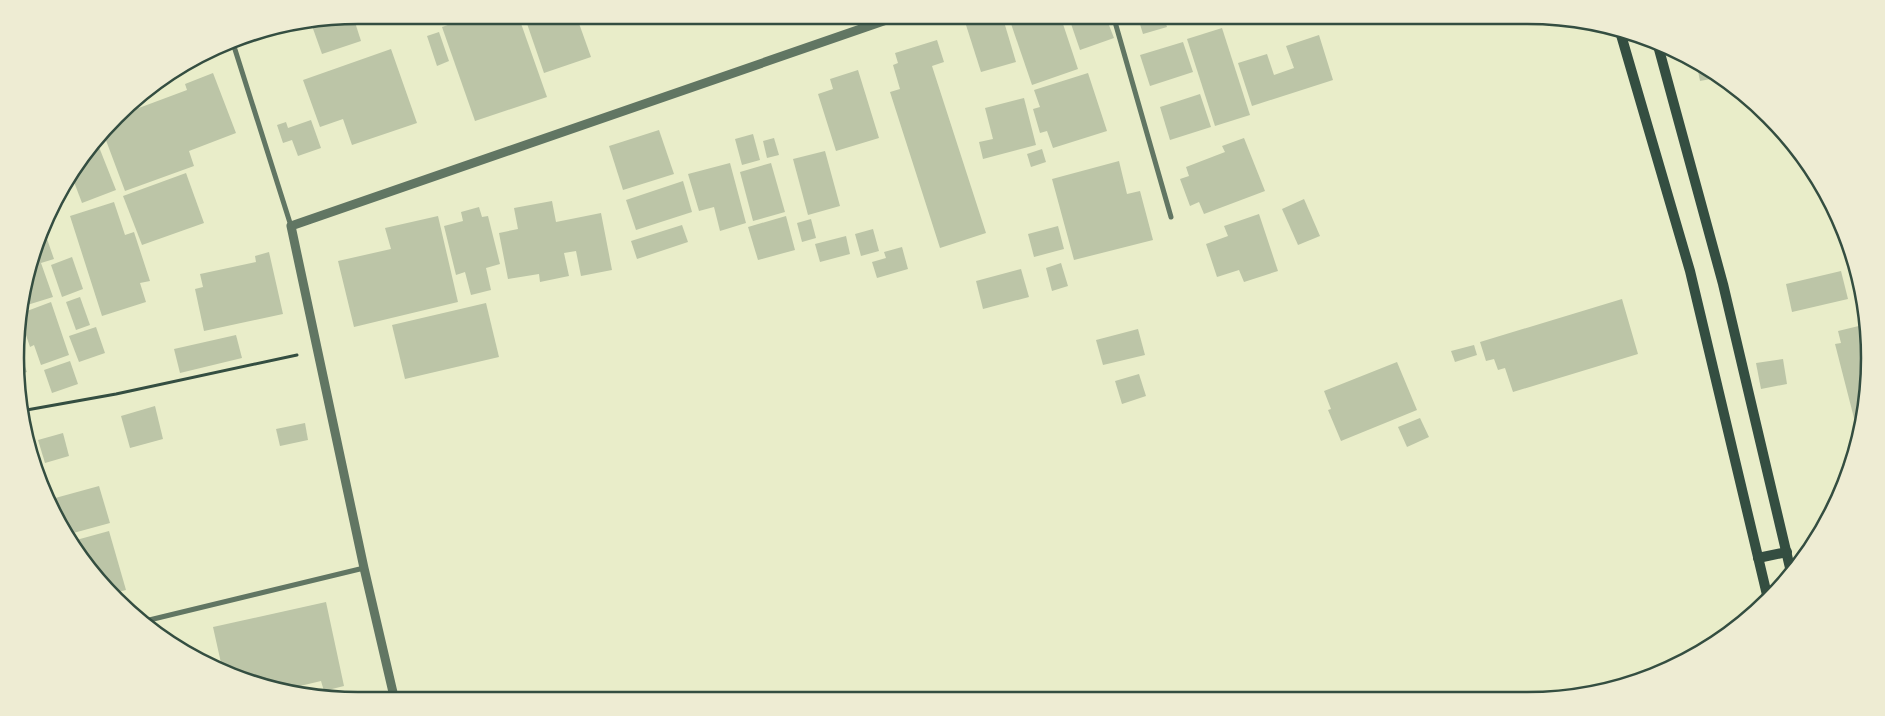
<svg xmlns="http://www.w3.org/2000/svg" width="1885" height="716" font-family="'DejaVu Sans',sans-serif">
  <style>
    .building { fill: #bcc5a7 }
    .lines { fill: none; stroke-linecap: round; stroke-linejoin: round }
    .path { stroke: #344e41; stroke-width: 3 }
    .minor { stroke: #617663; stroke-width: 5 }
    .tertiary { stroke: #617663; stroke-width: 9 }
    .secondary { stroke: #344e41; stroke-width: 10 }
    .rim { fill: none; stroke: #344e41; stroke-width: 2.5 }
  </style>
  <rect width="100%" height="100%" fill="#e9edc9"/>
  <!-- building -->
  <g class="building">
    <path d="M 477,15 L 518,15 L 547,97 L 475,121 L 442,27 Z"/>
    <path d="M 524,15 L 576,15 L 591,57 L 544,73 Z"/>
    <path d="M 1002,15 L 1016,62 L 981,72 L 966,25 Z"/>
    <path d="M 1008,15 L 1060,15 L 1078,69 L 1032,85 Z"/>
    <path d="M 1068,15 L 1105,15 L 1114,38 L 1080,50 Z"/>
    <path d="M 1125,15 L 1163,15 L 1167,27 L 1143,34 L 1139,21 L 1128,25 Z"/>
    <path d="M 1170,15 L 1191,15 L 1172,21 Z"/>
    <path d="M 1223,15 L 1251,15 L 1226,24 Z"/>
    <path d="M 353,16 L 361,41 L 322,54 L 311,23 Z"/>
    <path d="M 1222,28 L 1250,115 L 1215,126 L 1187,39 Z"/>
    <path d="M 439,32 L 449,61 L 437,66 L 427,36 Z"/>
    <path d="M 1319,35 L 1333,80 L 1252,106 L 1238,63 L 1267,54 L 1274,75 L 1294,68 L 1286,46 Z"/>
    <path d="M 937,40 L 944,62 L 932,66 L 986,233 L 940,248 L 890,92 L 900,89 L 893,65 L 898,63 L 895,53 Z"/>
    <path d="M 1183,42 L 1193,72 L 1150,86 L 1140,55 Z"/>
    <path d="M 391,49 L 417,123 L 352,145 L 343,119 L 320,127 L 303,80 Z"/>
    <path d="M 1696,61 L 1715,73 L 1716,78 L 1700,81 Z"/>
    <path d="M 858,70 L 879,138 L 836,151 L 818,94 L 833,89 L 830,79 Z"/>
    <path d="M 213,73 L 236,133 L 189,151 L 194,166 L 125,191 L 104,135 L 120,115 L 187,90 L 185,84 Z"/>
    <path d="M 1088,73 L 1107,131 L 1053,148 L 1047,131 L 1040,133 L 1033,109 L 1040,107 L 1034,90 Z"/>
    <path d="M 1200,94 L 1211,127 L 1170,140 L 1160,107 Z"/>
    <path d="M 1024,98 L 1036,145 L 983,159 L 979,142 L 993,139 L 985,108 Z"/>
    <path d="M 311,120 L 321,148 L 298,156 L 292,140 L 283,143 L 277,125 L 286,122 L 288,128 Z"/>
    <path d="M 659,130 L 674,174 L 623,190 L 609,146 Z"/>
    <path d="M 753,134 L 760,160 L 742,165 L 735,139 Z"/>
    <path d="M 774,138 L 779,155 L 767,158 L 763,141 Z"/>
    <path d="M 1244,138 L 1265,191 L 1204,214 L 1199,202 L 1190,206 L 1180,179 L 1189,176 L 1186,167 L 1225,152 L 1222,146 Z"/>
    <path d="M 97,142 L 116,190 L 82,203 L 71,174 Z"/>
    <path d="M 1042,149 L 1046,162 L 1031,167 L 1027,154 Z"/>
    <path d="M 825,151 L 840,206 L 808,215 L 793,159 Z"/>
    <path d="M 1119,161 L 1127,194 L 1140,191 L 1153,240 L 1074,260 L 1052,179 Z"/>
    <path d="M 730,163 L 746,223 L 720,231 L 714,207 L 699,211 L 688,174 Z"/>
    <path d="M 771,163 L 785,212 L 753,221 L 740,172 Z"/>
    <path d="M 186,173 L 204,223 L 142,245 L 123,196 Z"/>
    <path d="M 683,181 L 692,212 L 636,230 L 626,200 Z"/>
    <path d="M 1304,199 L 1320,236 L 1298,245 L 1282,209 Z"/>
    <path d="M 552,201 L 556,222 L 601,213 L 612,270 L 581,276 L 576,251 L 564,253 L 569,276 L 540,282 L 539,274 L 508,279 L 499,233 L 518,229 L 514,208 Z"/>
    <path d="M 114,202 L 125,235 L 134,232 L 150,281 L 140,283 L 146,302 L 102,316 L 70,216 Z"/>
    <path d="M 479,207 L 482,217 L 488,216 L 500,264 L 486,268 L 491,290 L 471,295 L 465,272 L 456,275 L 444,226 L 463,221 L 461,212 Z"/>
    <path d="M 1259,214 L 1278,271 L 1244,282 L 1239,270 L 1217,277 L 1206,244 L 1228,236 L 1224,226 Z"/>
    <path d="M 438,216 L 458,302 L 354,327 L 338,261 L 391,249 L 385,228 Z"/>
    <path d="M 786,216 L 795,250 L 758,260 L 748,227 Z"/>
    <path d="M 811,219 L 816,238 L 802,242 L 797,223 Z"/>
    <path d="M 682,225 L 688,242 L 637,259 L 631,241 Z"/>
    <path d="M 1058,226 L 1064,249 L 1034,257 L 1028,234 Z"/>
    <path d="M 873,229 L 879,251 L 861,256 L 855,234 Z"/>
    <path d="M 46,236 L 54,259 L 41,263 L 53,297 L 24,306 L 21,298 L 33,247 L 37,238 Z"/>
    <path d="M 846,236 L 850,254 L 820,262 L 815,244 Z"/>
    <path d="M 902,247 L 908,269 L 877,278 L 872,262 L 886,258 L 884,252 Z"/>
    <path d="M 269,252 L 283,314 L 204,331 L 195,289 L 203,287 L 200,274 L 256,262 L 255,256 Z"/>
    <path d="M 72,257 L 83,289 L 62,297 L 51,265 Z"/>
    <path d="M 1061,263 L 1068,286 L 1052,291 L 1046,268 Z"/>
    <path d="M 1021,269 L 1029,297 L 983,309 L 976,281 Z"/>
    <path d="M 1841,271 L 1848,299 L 1792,312 L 1786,284 Z"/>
    <path d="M 80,297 L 90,325 L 76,330 L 66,302 Z"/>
    <path d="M 1622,299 L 1638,354 L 1513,392 L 1505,368 L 1498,370 L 1494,359 L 1486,361 L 1480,342 Z"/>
    <path d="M 51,302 L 69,355 L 41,365 L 34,345 L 30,347 L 19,314 Z"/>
    <path d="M 486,303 L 499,357 L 405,379 L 392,325 Z"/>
    <path d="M 1867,324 L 1869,381 L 1862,425 L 1861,421 L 1855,422 L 1835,344 L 1841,343 L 1838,331 Z"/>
    <path d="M 96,327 L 105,353 L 79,362 L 69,336 Z"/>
    <path d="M 1138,329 L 1145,355 L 1103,365 L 1096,340 Z"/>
    <path d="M 236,335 L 242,358 L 180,373 L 174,349 Z"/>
    <path d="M 1474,345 L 1477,355 L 1455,362 L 1451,351 Z"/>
    <path d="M 19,351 L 27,372 L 20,374 Z"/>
    <path d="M 1783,359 L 1787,384 L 1761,389 L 1756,363 Z"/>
    <path d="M 70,361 L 78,384 L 52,393 L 44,370 Z"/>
    <path d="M 1397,362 L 1417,410 L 1341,441 L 1328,410 L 1331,409 L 1324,391 Z"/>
    <path d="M 1139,374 L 1146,396 L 1122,404 L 1115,381 Z"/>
    <path d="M 155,406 L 163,439 L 130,448 L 121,416 Z"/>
    <path d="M 1420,418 L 1429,437 L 1407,447 L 1398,427 Z"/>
    <path d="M 305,423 L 308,440 L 280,446 L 276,429 Z"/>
    <path d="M 63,433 L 69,456 L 45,463 L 38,440 Z"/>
    <path d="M 99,486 L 110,523 L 66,535 L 48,500 Z"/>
    <path d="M 109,531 L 126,590 L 114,593 L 73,548 L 69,542 Z"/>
    <path d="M 326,602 L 344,686 L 324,691 L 321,681 L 279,691 L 269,689 L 223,672 L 213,627 Z"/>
  </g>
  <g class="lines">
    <!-- path -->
    <path class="path" d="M 21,411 L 116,394 L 297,355"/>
    <!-- minor -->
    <g class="minor">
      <path d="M 1113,15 L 1171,217"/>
      <path d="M 232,40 L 291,226"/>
      <path d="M 141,622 L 364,568"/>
    </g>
    <!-- tertiary -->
    <path class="tertiary" d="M 395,701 L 364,568 L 291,226 L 901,15"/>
    <!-- secondary -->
    <g class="secondary">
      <path d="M 1619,28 L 1690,271 L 1768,599"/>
      <path d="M 1657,42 L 1723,284 L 1791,572"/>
      <path d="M 1758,558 L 1787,552"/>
    </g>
  </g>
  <!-- crop -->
  <path d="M0 0H1885V716H0ZM358 24H1527A334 334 0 0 1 1861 358V358A334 334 0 0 1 1527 692H358A334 334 0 0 1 24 358V358A334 334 0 0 1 358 24Z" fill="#eeecd3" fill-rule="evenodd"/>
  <path class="rim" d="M358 24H1527A334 334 0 0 1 1861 358V358A334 334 0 0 1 1527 692H358A334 334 0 0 1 24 358V358A334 334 0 0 1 358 24Z"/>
</svg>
